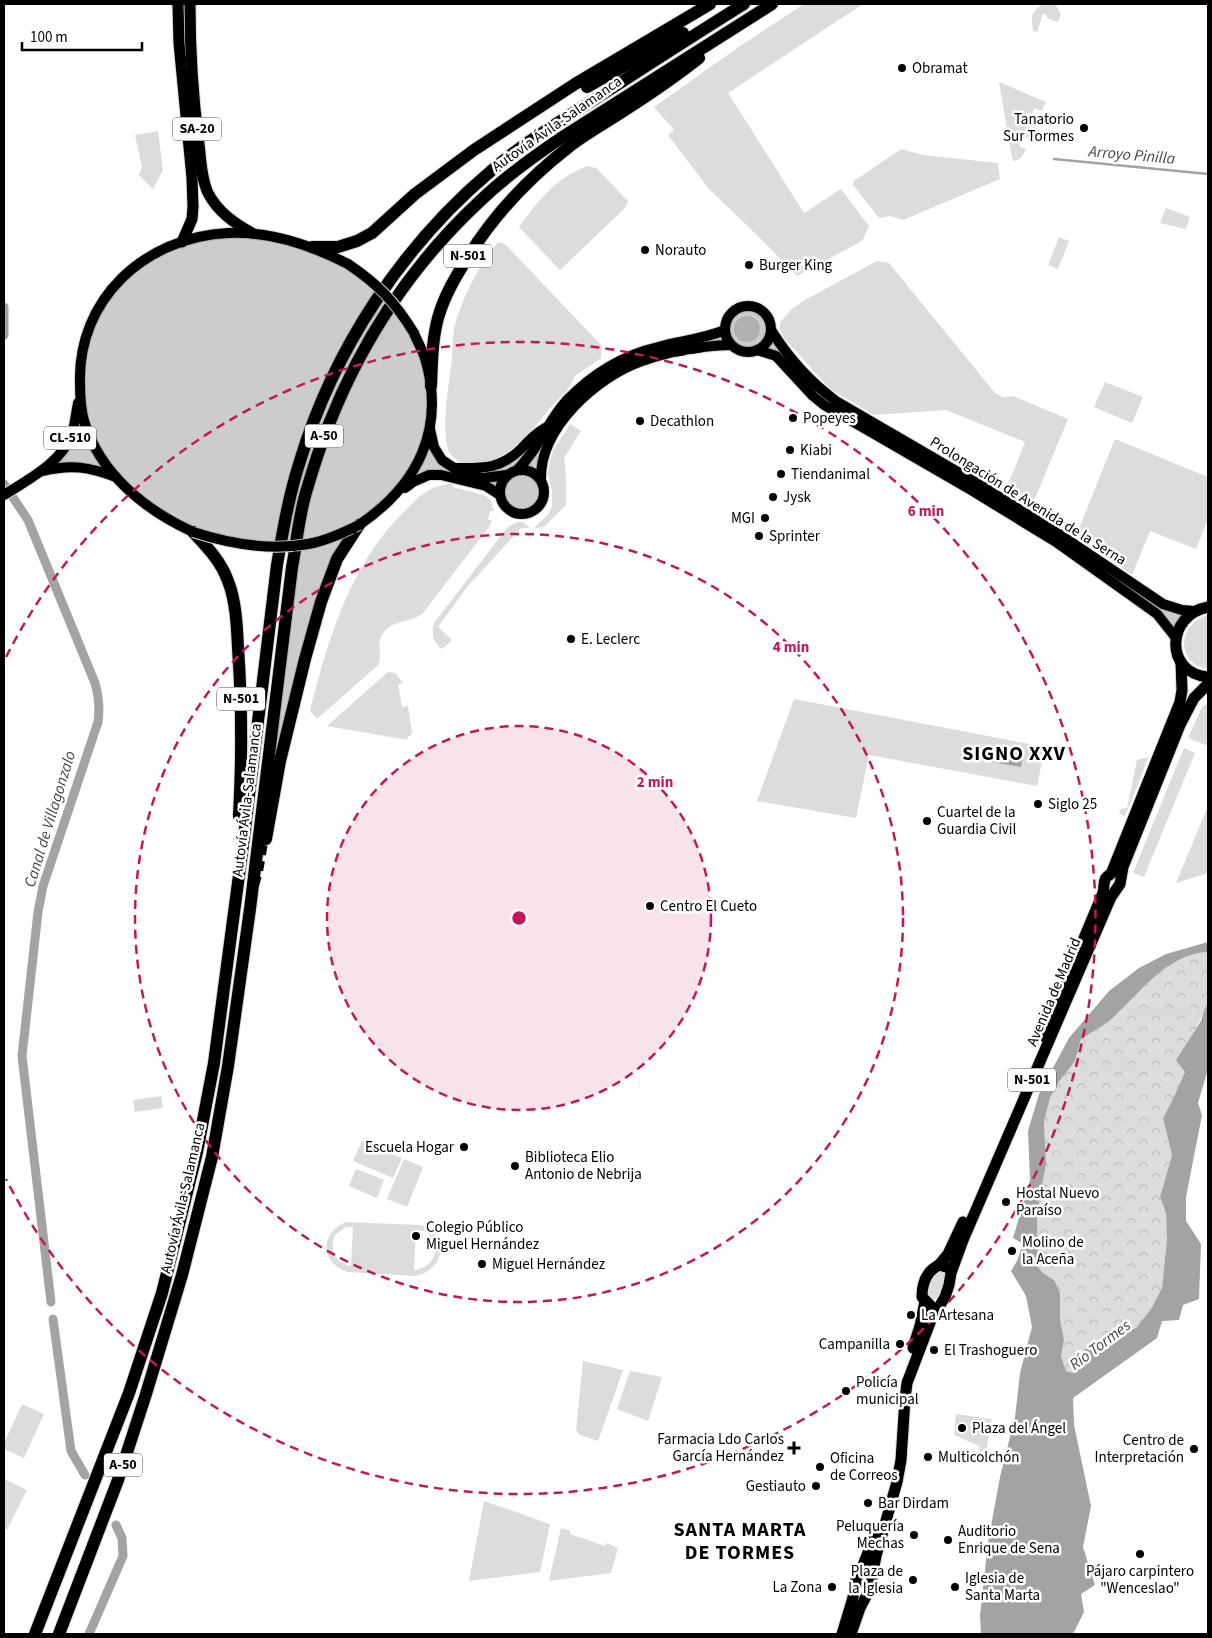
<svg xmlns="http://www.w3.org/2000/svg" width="1212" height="1638" font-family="'Source Sans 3',sans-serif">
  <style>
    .green { fill: #dcdcdc; fill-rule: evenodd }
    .forest { fill: url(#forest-crowns) }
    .water { fill: #a3a3a3 }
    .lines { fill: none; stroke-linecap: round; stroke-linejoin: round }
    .stream { stroke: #a3a3a3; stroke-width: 2.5 }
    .canal { stroke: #a3a3a3; stroke-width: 9 }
    .primary-casing { stroke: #dbdbdb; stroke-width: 12 }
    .trunk-casing { stroke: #dbdbdb; stroke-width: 13 }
    .motorway-casing { stroke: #dbdbdb; stroke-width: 14 }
    .primary { stroke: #000; stroke-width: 10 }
    .trunk { stroke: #000; stroke-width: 11 }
    .motorway { stroke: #000; stroke-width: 12 }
    .primary-bridge-casing { stroke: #dbdbdb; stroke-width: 12; stroke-linecap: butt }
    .primary-bridge { stroke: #000; stroke-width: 10 }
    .marked { fill: #000; fill-opacity: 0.2; stroke: #000; stroke-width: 4; stroke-dasharray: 10 6; stroke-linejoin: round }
    .ring { fill: none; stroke: #c2185b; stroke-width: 2.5; stroke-dasharray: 9 6 }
    .poi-dot { fill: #000; stroke: #fff; stroke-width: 2 }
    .labels { text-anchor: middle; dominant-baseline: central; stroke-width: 5; stroke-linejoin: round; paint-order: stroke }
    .shield { fill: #fff; stroke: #4c4c4c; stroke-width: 1 }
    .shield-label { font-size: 14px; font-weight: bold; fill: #000 }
    .poi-label { font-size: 15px; fill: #000; stroke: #fff; text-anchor: start }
    .street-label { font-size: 15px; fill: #000; stroke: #fff }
    .water-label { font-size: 16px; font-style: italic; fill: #444; stroke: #fff }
    .district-label { font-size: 20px; font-weight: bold; letter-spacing: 1px; fill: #000; stroke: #fff }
    .centre { fill: #c2185b; stroke: #fff; stroke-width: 2.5 }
    .ring-label { font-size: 15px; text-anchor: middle; font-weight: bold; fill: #c2185b; stroke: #fff; stroke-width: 5; stroke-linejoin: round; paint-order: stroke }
  </style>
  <defs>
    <pattern id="forest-crowns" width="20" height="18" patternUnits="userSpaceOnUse" patternTransform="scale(1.25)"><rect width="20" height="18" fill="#dcdcdc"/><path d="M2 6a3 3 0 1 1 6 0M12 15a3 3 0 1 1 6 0" fill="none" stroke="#bbb"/></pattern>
  </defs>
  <rect width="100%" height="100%" fill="#fff"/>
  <!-- green -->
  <g class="green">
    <path d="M 804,4 L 863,4 L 728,93 L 804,213 L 841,189 L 869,226 L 863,239 L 860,242 L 797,276 L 760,238 L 709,189 L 668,135 L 674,130 L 654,107 L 743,44 Z"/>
    <path d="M 1043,4 L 1055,4 L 1061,14 L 1058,22 L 1047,18 L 1047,15 L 1043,14 L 1037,32 L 1033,31 C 1032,16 1029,13 1043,4 Z"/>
    <path d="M 999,82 L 1046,102 L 1042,111 L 1034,108 L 1032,114 L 1039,117 L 1031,139 L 1022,136 L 1019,146 L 1026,149 C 1023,154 1021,161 1014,161 L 1012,158 Z"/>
    <path d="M 158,131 L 163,170 L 153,189 L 139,175 L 142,167 L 135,135 Z"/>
    <path d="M 901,149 L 923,155 L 998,163 L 1000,179 L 903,220 L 890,216 L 879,218 L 853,185 L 854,181 Z"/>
    <path d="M 588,166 L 596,168 L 628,201 L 625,208 L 560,270 L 519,227 C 538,201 556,177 588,166 Z"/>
    <path d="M 1166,208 L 1190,217 L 1186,229 L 1160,223 Z"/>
    <path d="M 1059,237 L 1069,241 L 1058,269 L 1048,265 Z"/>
    <path d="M 498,242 L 505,244 L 602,346 L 601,358 L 574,377 C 571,390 560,396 552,406 C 532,430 509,462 475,464 C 468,464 460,464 454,458 C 452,456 448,452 448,449 C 441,426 449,384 452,359 C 453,347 452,333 456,321 C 465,293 479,265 498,242 Z"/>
    <path d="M 877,261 L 889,263 L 893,268 L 995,393 L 1003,397 L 1013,396 L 1068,419 L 1034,501 L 1031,500 L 1029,506 L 1005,492 L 1025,442 L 946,410 L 874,415 L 830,389 L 783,337 L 780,329 L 780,322 L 793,308 L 805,300 Z"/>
    <circle cx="747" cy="329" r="13"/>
    <path d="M 1105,382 L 1143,397 L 1132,423 L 1094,407 Z"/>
    <path d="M 570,424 L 581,431 L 564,458 L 566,476 L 566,505 L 544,527 L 534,528 L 548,514 L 552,507 L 552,491 L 548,473 L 550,461 L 553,451 Z"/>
    <path d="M 1115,439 L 1208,477 L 1208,519 L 1196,549 L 1150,531 L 1132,575 L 1076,536 Z"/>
    <path d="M 448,484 L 453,484 L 453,487 L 484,495 L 490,499 L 494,511 L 490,511 L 488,520 L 492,520 L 489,527 L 423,613 C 410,624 391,619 382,635 C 376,645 383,656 378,665 L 317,719 L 310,711 C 328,639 351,561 407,509 C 422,494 427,488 448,484 Z"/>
    <path d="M 518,522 L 523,522 L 530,528 L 521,528 L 468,586 L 438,627 L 452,640 L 442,649 C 433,642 431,634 434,623 L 506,529 L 511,525 Z"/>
    <path d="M 1205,616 L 1208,616 L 1208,669 C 1177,664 1176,627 1205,616 Z"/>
    <path d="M 388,672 L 395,673 L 403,683 L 398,684 L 402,707 L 408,706 L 412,732 L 410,736 L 408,736 L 407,740 L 327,726 Z"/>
    <path d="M 794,699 L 1045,747 L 1037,786 L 869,755 L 856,818 L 757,801 Z"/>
    <path d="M 1208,704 L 1208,746 L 1188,738 L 1201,709 L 1204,705 Z"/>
    <path d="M 1184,748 L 1195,753 L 1144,877 L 1133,873 Z"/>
    <path d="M 1148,757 L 1143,772 L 1125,816 L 1119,814 L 1121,809 L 1127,808 L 1137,760 Z"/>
    <path d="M 1208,806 L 1208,873 L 1176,883 Z"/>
    <path d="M 161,1096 L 163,1108 L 135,1112 L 133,1100 Z"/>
    <path d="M 362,1141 L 402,1158 L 393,1178 L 353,1161 Z"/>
    <path d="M 404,1159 L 423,1167 L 407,1207 L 387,1199 Z"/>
    <path d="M 356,1169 L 384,1180 L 377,1198 L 349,1186 Z"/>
    <path d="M 346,1222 L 420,1225 C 450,1233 446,1270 415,1276 L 348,1272 C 320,1264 319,1233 346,1222 ZM 346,1227 L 353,1227 L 351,1266 C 334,1263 329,1250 335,1235 ZM 416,1230 C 440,1229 444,1267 414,1270 Z"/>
    <path d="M 938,1270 L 945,1273 L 946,1277 L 939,1298 L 931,1300 L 928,1298 C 926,1287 929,1277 938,1270 Z"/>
    <path d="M 583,1361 L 623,1370 L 598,1441 L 580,1435 L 576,1430 Z"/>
    <path d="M 630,1371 L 662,1377 L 648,1421 L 617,1409 Z"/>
    <path d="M 22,1404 L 44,1414 L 24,1458 L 4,1449 L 4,1443 Z"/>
    <path d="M 956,1414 L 992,1419 L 986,1451 L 980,1451 L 979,1446 L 954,1435 Z"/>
    <path d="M 4,1479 L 27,1490 L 7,1530 L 4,1528 Z"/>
    <path d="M 484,1501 L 550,1524 L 540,1572 L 469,1581 Z"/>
    <path d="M 561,1528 L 570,1531 L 570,1534 L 605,1546 L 606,1543 L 618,1548 L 611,1573 L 549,1581 Z"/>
  </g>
  <!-- forest -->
  <path class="forest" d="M 1208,952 L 1208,1004 L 1191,1038 L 1185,1072 L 1173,1099 L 1163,1118 L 1172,1155 L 1160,1197 L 1166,1213 L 1167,1239 L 1162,1288 L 1151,1309 L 1136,1328 L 1085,1349 L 1074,1373 L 1066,1371 L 1061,1356 L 1064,1340 L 1054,1280 L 1043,1273 L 1038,1267 L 1037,1214 L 1046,1164 L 1044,1122 L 1050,1098 L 1058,1083 L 1075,1061 L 1081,1039 C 1090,1033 1100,1028 1108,1022 C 1137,996 1165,954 1208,952 Z"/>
  <!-- water -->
  <g class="water">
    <path d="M 990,745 L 1024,751 L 1021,767 L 987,761 Z"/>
    <path d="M 1208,942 L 1208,952 C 1165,954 1138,996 1108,1022 C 1100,1028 1090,1033 1081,1039 L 1075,1061 L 1058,1083 L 1050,1098 L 1044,1122 L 1046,1164 L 1037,1214 L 1038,1267 L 1043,1273 L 1054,1280 L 1060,1293 L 1060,1318 L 1064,1340 L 1061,1356 L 1066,1371 L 1074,1373 L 1085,1349 L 1136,1328 L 1151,1309 L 1162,1288 L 1167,1239 L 1166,1213 L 1160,1197 L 1172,1155 L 1163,1118 L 1173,1099 L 1185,1072 L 1176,1060 L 1201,1021 L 1205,1008 L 1208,1004 L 1208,1069 L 1198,1103 L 1202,1115 L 1186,1197 L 1186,1221 L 1201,1244 L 1199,1299 L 1183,1305 L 1179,1320 L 1162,1321 L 1157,1338 L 1073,1398 L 1074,1425 L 1091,1506 L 1083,1547 L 1095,1585 L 1081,1594 L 1084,1612 L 1073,1634 L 981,1634 L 980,1616 L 988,1542 L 1000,1477 L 1015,1417 L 1020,1373 L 1032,1327 L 1026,1296 L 1011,1271 L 1017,1261 L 1023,1244 L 1013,1238 L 1030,1180 L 1028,1131 L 1039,1094 L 1069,1038 L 1109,991 L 1139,968 L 1166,954 Z"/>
  </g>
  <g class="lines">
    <!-- stream -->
    <path class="stream" d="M 1054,159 L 1208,174"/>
    <!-- canal -->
    <g class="canal">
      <path d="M 4,307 L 4,335"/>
      <path d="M 4,484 L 28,520 L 95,683 C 99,697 100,708 98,722 L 43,886 L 38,912 L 22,1056 L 51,1302"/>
      <path d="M 53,1319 L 71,1451 L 85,1475"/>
      <path d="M 89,1634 L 123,1556 L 122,1538 L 116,1525"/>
    </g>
    <defs>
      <g id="primary">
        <circle cx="748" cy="329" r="23"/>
        <path d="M 771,330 C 788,357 810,382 836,401 L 977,483 L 1062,536 L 1163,604 L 1182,610 L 1194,611"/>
        <path d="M 757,350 L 776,356 L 813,396 L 824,405 L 971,490 L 1056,542 L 1157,614 L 1176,638"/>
        <path d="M 430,429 L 434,447 L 442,460 L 460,472 L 483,478 L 507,475"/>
        <path d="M 454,468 C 482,468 499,470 521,449 C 528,441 535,434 545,428"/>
        <circle cx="522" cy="492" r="22"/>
        <path d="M 517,470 C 538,450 547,422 566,401 C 591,375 623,355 658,347 C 680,341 703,339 725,330"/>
        <path d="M 43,471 C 71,464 89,467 116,477"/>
        <path d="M 541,479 C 540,428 596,377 642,361 C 670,351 701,346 731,345"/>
        <path d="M 405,488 L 413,482 L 429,475 L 441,475 L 486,486 L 500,495"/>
        <path d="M 4,495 C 29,479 61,463 72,434 C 75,424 76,413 78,403"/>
        <path d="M 359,525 C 418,485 446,429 425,358 C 422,349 417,341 414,333"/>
        <path d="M 193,532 C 145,510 100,474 84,421 C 81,410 80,396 80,384 C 77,299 145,237 228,233 C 270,231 311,245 348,264"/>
      </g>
      <g id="trunk">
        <path d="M 178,4 L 179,43 L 192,178 L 193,207 L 192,219 L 182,242"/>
        <path d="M 190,4 C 190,51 193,98 199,144 C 201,160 201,178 208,193 C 218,212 234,223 252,233"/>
        <path d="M 1208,607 C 1166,615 1164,673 1208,677"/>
        <path d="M 1043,1036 L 1103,893 C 1105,885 1102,878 1111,874 L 1180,702 L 1182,690 L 1181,662"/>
        <path d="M 939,1265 L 948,1254 L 963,1222"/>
        <path d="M 930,1305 L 922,1297 C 922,1283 927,1271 939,1265 L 946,1267"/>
        <path d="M 913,1348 L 920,1326 L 925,1301"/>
        <path d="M 842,1634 L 852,1601 L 856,1585 L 856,1578 L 860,1573 L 876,1532"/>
        <path d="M 851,1634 L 860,1608 L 872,1585 L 872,1577 L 876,1556 L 897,1482 L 901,1460 L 905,1399 L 907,1383 L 931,1320 L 945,1297 L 949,1285 L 951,1273 L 963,1240 L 1111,897 L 1120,884 L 1123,867 L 1180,725 L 1194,698 L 1208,684"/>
      </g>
      <g id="motorway">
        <path d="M 587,87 L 683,33"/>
        <path d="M 312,247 L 338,247 L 357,241 L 372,233 L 415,194 L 474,150 L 575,84 L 710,4"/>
        <path d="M 431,386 C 432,363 432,340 438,318 C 444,296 456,276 468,257 C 495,213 530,177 570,146 C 587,133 607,122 625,110 C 650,94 675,77 699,58"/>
        <path d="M 193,532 C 207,547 221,561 228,581 C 236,601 237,627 238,648 C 242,704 242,760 239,816"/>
        <path d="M 266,839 L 280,761 L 305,659 L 321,602 L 337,559 L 359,525"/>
        <path d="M 35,1634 L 129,1393 L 162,1293 L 197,1152 L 214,1063 L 243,845 L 277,565 C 283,530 289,495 300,461 C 334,349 402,246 491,171 C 523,143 560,122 595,99 C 645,67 694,35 744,4"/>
        <path d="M 59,1634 L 118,1480 L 146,1394 L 182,1275 L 212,1157 L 228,1066 L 250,909 L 292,567 C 297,541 299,514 307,489 C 339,377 394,281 480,201 C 506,176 534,156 564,136 L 772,4"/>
      </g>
    </defs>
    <!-- primary casing -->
    <use href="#primary" class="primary-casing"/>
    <!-- trunk casing -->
    <use href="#trunk" class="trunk-casing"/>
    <!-- motorway casing -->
    <use href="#motorway" class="motorway-casing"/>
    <!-- primary -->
    <use href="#primary" class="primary"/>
    <!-- trunk -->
    <use href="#trunk" class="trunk"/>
    <!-- motorway -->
    <use href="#motorway" class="motorway"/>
    <defs>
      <g id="primary-bridge">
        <path d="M 348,264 C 378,284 395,302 414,333"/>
        <path d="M 193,532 C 230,544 268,551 308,544 C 326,541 343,533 359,525"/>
      </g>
    </defs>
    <!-- primary-bridge casing -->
    <use href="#primary-bridge" class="primary-bridge-casing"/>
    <!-- primary-bridge -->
    <use href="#primary-bridge" class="primary-bridge"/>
  </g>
  <!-- marked area -->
  <path class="marked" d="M 228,233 L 273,236 L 312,247 L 368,278 L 404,318 L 424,357 L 431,386 L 429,428 L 442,460 L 454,468 L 477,469 L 505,462 L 547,427 L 584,385 L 610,366 L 656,347 L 725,330 L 733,311 L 752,306 L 766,315 L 786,353 L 836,401 L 1062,536 L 1163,604 L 1194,611 L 1179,628 L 1176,638 L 1157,614 L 1056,542 L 824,405 L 776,356 L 741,350 L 731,345 L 641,361 L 591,391 L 563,420 L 542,459 L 544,495 L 537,509 L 513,513 L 500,495 L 486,486 L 429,475 L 413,482 L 359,525 L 337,559 L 321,602 L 280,761 L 261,872 L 250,909 L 296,546 L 233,544 L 193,532 L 151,509 L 117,478 L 96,470 L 60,467 L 40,471 L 58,456 L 72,433 L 80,395 L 83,346 L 101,302 L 141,261 L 182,242 Z"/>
  <!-- distance rings -->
  <circle cx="519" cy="918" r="192" fill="#c2185b" fill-opacity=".12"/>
  <g class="ring">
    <circle cx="519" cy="918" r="192"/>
    <circle cx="519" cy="918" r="384"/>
    <path d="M6 657A576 576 0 1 1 6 1179"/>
  </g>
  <!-- markers -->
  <g class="poi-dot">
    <circle cx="902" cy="68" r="5"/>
    <circle cx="1084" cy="128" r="5"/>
    <circle cx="645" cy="250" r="5"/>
    <circle cx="749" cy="265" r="5"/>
    <circle cx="793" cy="418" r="5"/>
    <circle cx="640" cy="421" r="5"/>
    <circle cx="790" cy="450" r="5"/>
    <circle cx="781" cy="474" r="5"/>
    <circle cx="773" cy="497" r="5"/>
    <circle cx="765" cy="518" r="5"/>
    <circle cx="759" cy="536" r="5"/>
    <circle cx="571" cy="639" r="5"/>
    <circle cx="1038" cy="804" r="5"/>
    <circle cx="927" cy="821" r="5"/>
    <circle cx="650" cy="906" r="5"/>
    <circle cx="464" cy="1147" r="5"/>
    <circle cx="515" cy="1166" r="5"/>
    <circle cx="1006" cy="1202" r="5"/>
    <circle cx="416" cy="1236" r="5"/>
    <circle cx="1012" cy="1251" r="5"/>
    <circle cx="482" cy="1264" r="5"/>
    <circle cx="911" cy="1315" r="5"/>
    <circle cx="900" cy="1344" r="5"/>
    <circle cx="934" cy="1350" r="5"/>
    <circle cx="846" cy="1391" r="5"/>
    <circle cx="962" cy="1428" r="5"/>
    <path d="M791.5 1440.5h5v5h5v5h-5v5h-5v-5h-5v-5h5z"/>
    <circle cx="1194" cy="1449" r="5"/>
    <circle cx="928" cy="1457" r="5"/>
    <circle cx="820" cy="1467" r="5"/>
    <circle cx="816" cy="1486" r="5"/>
    <circle cx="868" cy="1503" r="5"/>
    <circle cx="914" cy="1535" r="5"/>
    <circle cx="948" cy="1540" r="5"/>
    <circle cx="1140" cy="1554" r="5"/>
    <circle cx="913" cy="1580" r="5"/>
    <circle cx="832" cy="1587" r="5"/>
    <circle cx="955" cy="1587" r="5"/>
  </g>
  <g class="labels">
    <!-- shield labels -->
    <g class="shield">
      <rect x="173" y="117.5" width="48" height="23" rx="4"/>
      <rect x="444" y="244.5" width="48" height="23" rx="4"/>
      <rect x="305" y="424.5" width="38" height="23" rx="4"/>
      <rect x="44" y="426.5" width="52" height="23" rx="4"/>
      <rect x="217" y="687.5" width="48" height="23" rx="4"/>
      <rect x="1008" y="1068.5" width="48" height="23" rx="4"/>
      <rect x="104" y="1453.5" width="38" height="23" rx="4"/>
    </g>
    <g class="shield-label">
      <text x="197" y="129">SA-20</text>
      <text x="468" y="256">N-501</text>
      <text x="324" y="436">A-50</text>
      <text x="70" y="438">CL-510</text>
      <text x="241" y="699">N-501</text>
      <text x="1032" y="1080">N-501</text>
      <text x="123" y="1465">A-50</text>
    </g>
    <!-- poi labels -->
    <g class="poi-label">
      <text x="912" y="68">Obramat</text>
      <text x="1074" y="119" text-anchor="end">Tanatorio<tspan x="1074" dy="17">Sur Tormes</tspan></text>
      <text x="655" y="250">Norauto</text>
      <text x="759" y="265">Burger King</text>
      <text x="803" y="418">Popeyes</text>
      <text x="650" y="421">Decathlon</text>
      <text x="800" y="450">Kiabi</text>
      <text x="791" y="474">Tiendanimal</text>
      <text x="783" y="497">Jysk</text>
      <text x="755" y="518" text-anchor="end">MGI</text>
      <text x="769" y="536">Sprinter</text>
      <text x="581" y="639">E. Leclerc</text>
      <text x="1048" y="804">Siglo 25</text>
      <text x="937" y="812">Cuartel de la<tspan x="937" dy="17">Guardia Civil</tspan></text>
      <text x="660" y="906">Centro El Cueto</text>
      <text x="454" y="1147" text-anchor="end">Escuela Hogar</text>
      <text x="525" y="1157">Biblioteca Elio<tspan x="525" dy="17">Antonio de Nebrija</tspan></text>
      <text x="1016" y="1193">Hostal Nuevo<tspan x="1016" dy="17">Paraíso</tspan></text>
      <text x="426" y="1227">Colegio Público<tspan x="426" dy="17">Miguel Hernández</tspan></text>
      <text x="1022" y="1242">Molino de<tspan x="1022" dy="17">la Aceña</tspan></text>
      <text x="492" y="1264">Miguel Hernández</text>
      <text x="921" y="1315">La Artesana</text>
      <text x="890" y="1344" text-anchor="end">Campanilla</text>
      <text x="944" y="1350">El Trashoguero</text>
      <text x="856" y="1382">Policía<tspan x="856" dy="17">municipal</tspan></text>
      <text x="972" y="1428">Plaza del Ángel</text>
      <text x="784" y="1439" text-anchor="end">Farmacia Ldo Carlos<tspan x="784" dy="17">García Hernández</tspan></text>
      <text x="1184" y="1440" text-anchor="end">Centro de<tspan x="1184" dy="17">Interpretación</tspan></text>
      <text x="938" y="1457">Multicolchón</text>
      <text x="830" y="1458">Oficina<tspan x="830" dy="17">de Correos</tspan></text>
      <text x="806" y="1486" text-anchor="end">Gestiauto</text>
      <text x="878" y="1503">Bar Dirdam</text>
      <text x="904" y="1526" text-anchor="end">Peluquería<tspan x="904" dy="17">Mechas</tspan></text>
      <text x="958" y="1531">Auditorio<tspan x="958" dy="17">Enrique de Sena</tspan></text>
      <text x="903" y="1571" text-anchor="end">Plaza de<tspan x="903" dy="17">la Iglesia</tspan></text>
      <text x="1140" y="1571" text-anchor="middle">Pájaro carpintero<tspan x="1140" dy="17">"Wenceslao"</tspan></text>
      <text x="965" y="1578">Iglesia de<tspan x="965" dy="17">Santa Marta</tspan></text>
      <text x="822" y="1587" text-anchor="end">La Zona</text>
    </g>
    <!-- street labels -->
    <g class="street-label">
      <text transform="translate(557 124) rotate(-35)">Autovía Ávila-Salamanca</text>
      <text transform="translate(1028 501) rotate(32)">Prolongación de Avenida de la Serna</text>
      <text transform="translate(247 800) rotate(-83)">Autovía Ávila-Salamanca</text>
      <text transform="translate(1054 992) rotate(-67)">Avenida de Madrid</text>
      <text transform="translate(183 1198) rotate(-77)">Autovía Ávila-Salamanca</text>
    </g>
    <!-- water labels -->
    <g class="water-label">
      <text transform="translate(1132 155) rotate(5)">Arroyo Pinilla</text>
      <text transform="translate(50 819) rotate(-73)">Canal de Villagonzalo</text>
      <text transform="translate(1100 1345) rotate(-37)">Río Tormes</text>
    </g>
    <!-- district labels -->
    <g class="district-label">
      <text x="1014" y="754">SIGNO XXV</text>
      <text x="740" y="1530">SANTA MARTA<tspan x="740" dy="23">DE TORMES</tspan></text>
    </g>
  </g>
  <circle cx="519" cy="918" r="8" class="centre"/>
  <g class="ring-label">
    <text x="926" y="516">6 min</text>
    <text x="791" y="652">4 min</text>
    <text x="655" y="787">2 min</text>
  </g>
  <!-- border -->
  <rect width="1212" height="1638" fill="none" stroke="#000000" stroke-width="10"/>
  <!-- scale -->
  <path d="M22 42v8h120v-8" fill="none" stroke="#000000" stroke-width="2.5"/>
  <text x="30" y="42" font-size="15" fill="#000000" stroke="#ffffff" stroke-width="4" paint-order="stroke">100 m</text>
</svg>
